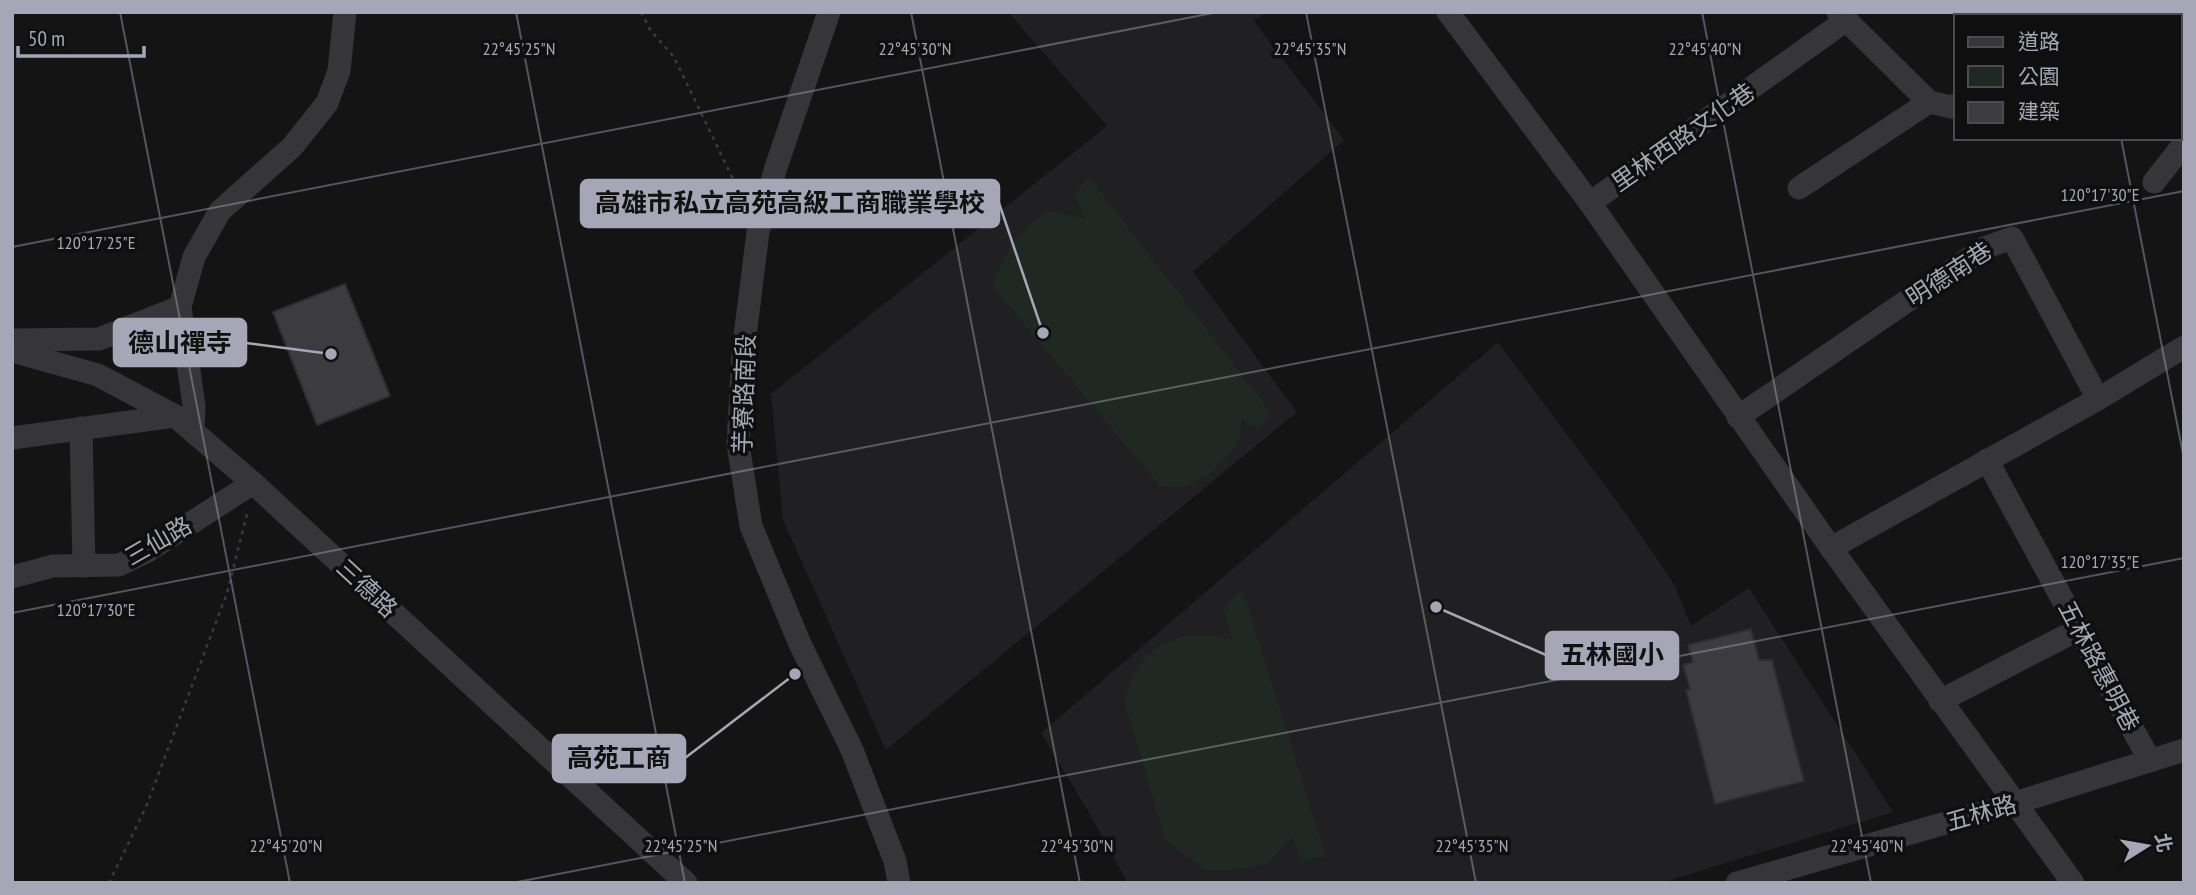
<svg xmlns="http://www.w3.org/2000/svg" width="2196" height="895" font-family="'PT Sans Narrow','Noto Sans TC',sans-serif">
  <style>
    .built { fill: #202022 }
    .green { fill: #202822 }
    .building { fill: #3b3b40; stroke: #2e2e31; stroke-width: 2 }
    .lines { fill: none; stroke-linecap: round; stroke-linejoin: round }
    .path { stroke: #3b3b41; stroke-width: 2.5; stroke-dasharray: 3.5 5; stroke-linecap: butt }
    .minor { stroke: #35353a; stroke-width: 23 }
    .ticks { fill: none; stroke: #a5a7b6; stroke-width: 2; stroke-opacity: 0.45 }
    .labels { text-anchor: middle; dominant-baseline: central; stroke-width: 7; stroke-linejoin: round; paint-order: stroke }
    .street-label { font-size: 24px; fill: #a5a7b6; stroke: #0f0f10 }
    .ticks-label { font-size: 18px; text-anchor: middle; fill: #a5a7b6; stroke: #0f0f10; stroke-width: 7; stroke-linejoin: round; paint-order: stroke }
    .leader { fill: none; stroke: #a5a7b6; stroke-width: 2.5 }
    .callout-dot { fill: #a5a7b6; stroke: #0f0f10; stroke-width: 2.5 }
    .callout { fill: #a5a7b6; stroke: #a5a7b6; stroke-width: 2.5 }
    .callout-label { font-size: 26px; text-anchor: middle; font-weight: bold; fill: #111 }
  </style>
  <rect width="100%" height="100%" fill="#141415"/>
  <!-- built -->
  <g class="built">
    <path d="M 1013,12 L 1266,12 L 1254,21 L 1344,140 L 1193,272 L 1297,412 L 886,750 L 783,520 L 771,394 L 1107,126 L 1010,14 Z"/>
    <path d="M 1498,342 L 1621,507 L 1674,584 L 1691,626 L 1749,588 L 1893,812 L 1661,883 L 1128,883 L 1085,806 L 1041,733 Z"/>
  </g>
  <!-- green -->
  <g class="green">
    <path d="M 1089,177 L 1272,414 L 1258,430 L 1242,418 L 1238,444 L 1212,472 L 1186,487 L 1160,486 L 992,286 C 1007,249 1013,233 1049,211 L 1085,219 L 1074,194 Z"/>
    <path d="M 1243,591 L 1326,857 L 1301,859 L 1292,838 L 1267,864 L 1234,870 L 1205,870 L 1165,840 L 1125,703 L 1131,679 L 1144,658 L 1160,645 L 1182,636 L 1205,635 L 1232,639 L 1223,606 Z"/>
  </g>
  <!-- building -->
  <g class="building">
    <path d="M 2077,12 L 2110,12 L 2107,16 L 2081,16 Z"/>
    <path d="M 345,284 L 390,396 L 317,425 L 273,312 Z"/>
    <path d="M 1751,629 L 1759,660 L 1772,660 L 1804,781 L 1715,804 L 1686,690 L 1690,689 L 1683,665 L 1693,662 L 1688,645 Z"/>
  </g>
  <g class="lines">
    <!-- path -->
    <g class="path">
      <path d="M 641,12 L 651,31 L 674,57 L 745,204"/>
      <path d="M 109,883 L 146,807 L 227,593 L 248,510"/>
    </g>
    <!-- minor -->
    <g class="minor">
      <path d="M 829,12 L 776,167 L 758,232 L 743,352 L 738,444 L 751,526 L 800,644 L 852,750 L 895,861 L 899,883"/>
      <path d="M 1448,12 L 1590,203 L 1831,548 L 2073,883"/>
      <path d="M 1838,12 L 1929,102 L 1951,107 L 1956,105"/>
      <path d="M 2159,12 L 2162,16"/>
      <path d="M 2037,16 L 2040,12"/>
      <path d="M 2134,16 L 2137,12"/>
      <path d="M 2180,33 L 2184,36"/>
      <path d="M 2154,182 L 2184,144"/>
      <path d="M 1799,188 L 1929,102"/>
      <path d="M 1590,203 L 1845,21"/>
      <path d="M 12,340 L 99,339 L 180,307"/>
      <path d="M 12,351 L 98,375 L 175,416 L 253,483 L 686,883"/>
      <path d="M 1738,417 L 1984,248 L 2012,238 L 2098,399"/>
      <path d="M 81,428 L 84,566"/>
      <path d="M 193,431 L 194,406 L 180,307 L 194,257 L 220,211 L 292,147 L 327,103 L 339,71 L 345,12"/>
      <path d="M 12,438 L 175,416"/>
      <path d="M 1987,460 L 2150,761"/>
      <path d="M 1831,548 L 2098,399 L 2184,347"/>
      <path d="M 12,577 L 53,566 L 119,565 L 146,552 L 253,483"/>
      <path d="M 1940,701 L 2079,629"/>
      <path d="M 1737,883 L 2015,803 L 2184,750"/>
    </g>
  </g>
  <!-- ticks -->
  <path class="ticks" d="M 120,12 L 290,883M 516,12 L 685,883M 911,12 L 1080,883M 1306,12 L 1476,883M 1702,12 L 1871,883M 2097,12 L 2098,16M 2121,138 L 2184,459M 12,247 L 1218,12M 12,613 L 2184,191M 512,883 L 2184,558"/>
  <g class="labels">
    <!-- street labels -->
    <g class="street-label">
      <text transform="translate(1683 137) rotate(-35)">里林西路文化巷</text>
      <text transform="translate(1949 274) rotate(-33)">明德南巷</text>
      <text transform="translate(744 394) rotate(-88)">芋寮路南段</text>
      <text transform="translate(158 541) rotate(-30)">三仙路</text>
      <text transform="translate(367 588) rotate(43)">三德路</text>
      <text transform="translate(2099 666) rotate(62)">五林路惠明巷</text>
      <text transform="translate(1981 813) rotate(-16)">五林路</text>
    </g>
  </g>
  <g class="ticks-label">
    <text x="519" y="55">22°45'25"N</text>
    <text x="915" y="55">22°45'30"N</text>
    <text x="1310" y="55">22°45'35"N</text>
    <text x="1705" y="55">22°45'40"N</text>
    <text x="2100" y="201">120°17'30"E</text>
    <text x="96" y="249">120°17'25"E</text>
    <text x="2100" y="568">120°17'35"E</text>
    <text x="96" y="616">120°17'30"E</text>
    <text x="286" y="852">22°45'20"N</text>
    <text x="681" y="852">22°45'25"N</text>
    <text x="1077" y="852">22°45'30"N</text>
    <text x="1472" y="852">22°45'35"N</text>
    <text x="1867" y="852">22°45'40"N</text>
  </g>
  <!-- callouts -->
  <path class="leader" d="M1043 333L999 203M331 354L246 343M1436 607L1546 655M795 674L685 758"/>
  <g class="callout-dot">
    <circle cx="1043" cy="333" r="7"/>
    <circle cx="331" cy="354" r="7"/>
    <circle cx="1436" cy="607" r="7"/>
    <circle cx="795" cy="674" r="7"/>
  </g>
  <g class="callout">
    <rect x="581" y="180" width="418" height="47" rx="7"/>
    <rect x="114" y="319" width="132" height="47" rx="7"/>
    <rect x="1546" y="632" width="132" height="47" rx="7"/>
    <rect x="553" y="735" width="132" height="47" rx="7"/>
  </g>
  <g class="callout-label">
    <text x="790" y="212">高雄市私立高苑高級工商職業學校</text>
    <text x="180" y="352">德山禪寺</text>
    <text x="1612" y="664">五林國小</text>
    <text x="619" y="767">高苑工商</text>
  </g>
  <!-- border -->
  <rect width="2196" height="895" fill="none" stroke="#a5a7b6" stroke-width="28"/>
  <!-- legend -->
  <rect x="1954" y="14" width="228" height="126" fill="#0f0f10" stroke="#4b4c52" stroke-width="2"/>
  <rect x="1968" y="37" width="35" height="10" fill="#35353a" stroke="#4b4c52" stroke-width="2"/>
  <text x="2018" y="49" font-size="21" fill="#a5a7b6">道路</text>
  <rect x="1968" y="66" width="35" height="21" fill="#202822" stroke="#4b4c52" stroke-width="2"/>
  <text x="2018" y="84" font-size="21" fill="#a5a7b6">公園</text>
  <rect x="1968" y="102" width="35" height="21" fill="#3b3b40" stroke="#4b4c52" stroke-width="2"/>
  <text x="2018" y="119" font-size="21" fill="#a5a7b6">建築</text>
  <!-- north arrow -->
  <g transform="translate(2147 846) rotate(79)" stroke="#0f0f10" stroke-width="5" paint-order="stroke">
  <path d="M0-5L12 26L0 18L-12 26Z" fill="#a5a7b6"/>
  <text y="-10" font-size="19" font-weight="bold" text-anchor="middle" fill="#a5a7b6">北</text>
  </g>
  <!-- scale -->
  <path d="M18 46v10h126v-10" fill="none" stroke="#a5a7b6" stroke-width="3.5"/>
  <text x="28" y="46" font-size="21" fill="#a5a7b6" stroke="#0f0f10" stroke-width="5" paint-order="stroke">50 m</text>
</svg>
